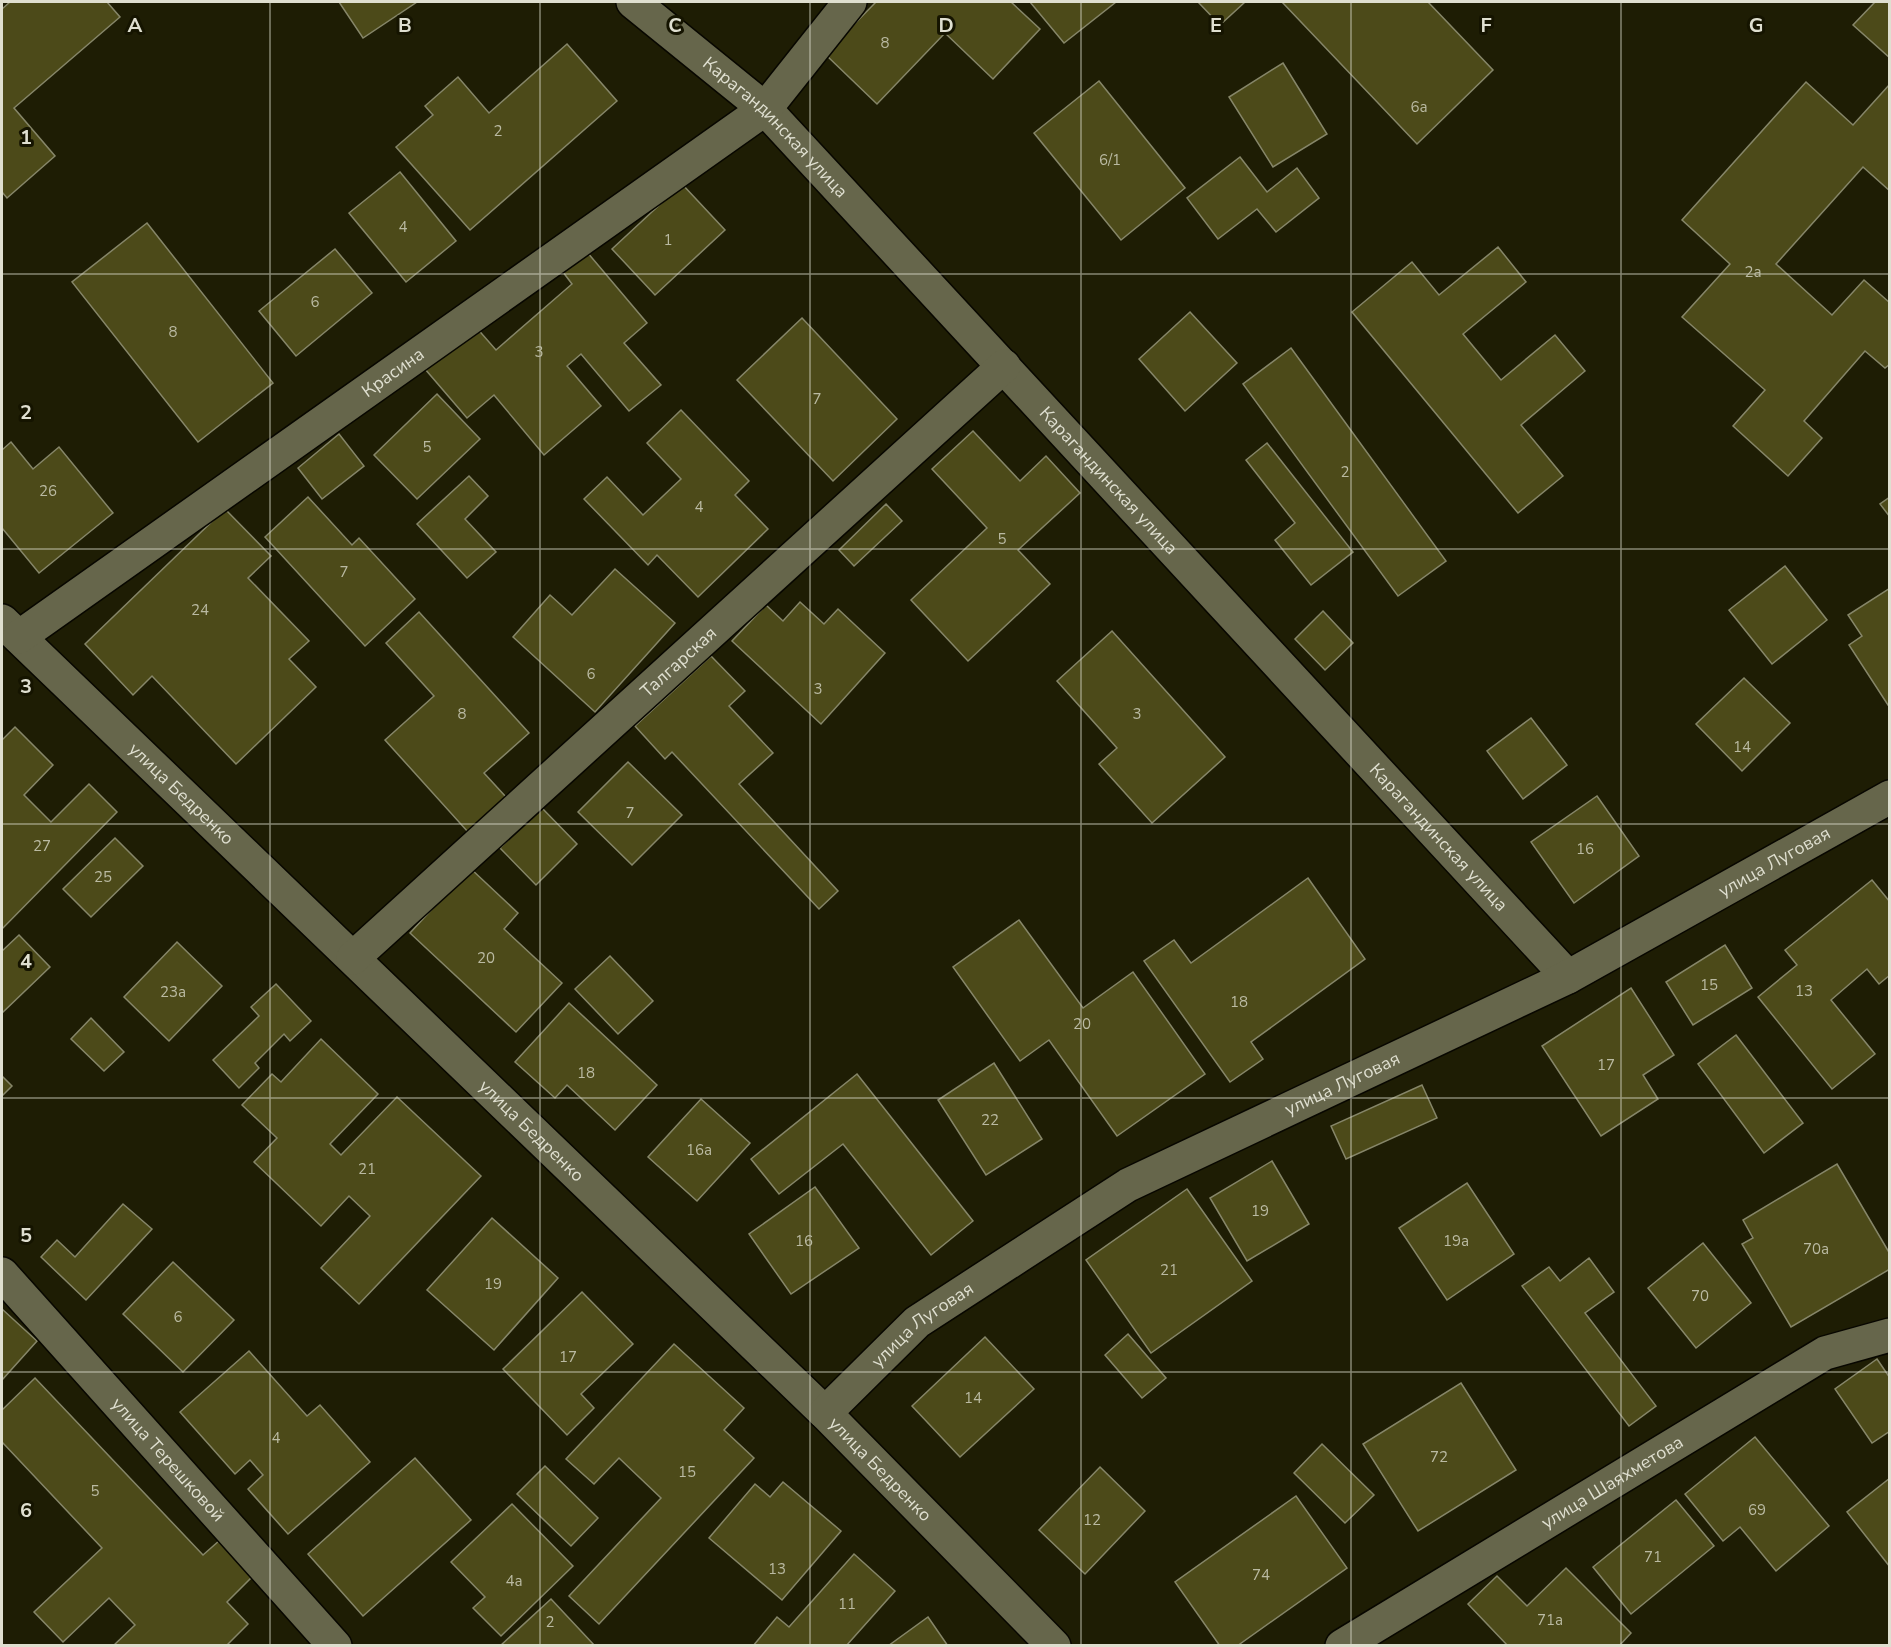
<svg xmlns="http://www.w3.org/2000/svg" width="1891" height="1647" font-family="'Nunito Sans',sans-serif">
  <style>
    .building { fill: #4c4a19; stroke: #868669; stroke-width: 1.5 }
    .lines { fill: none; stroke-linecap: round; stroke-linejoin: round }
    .minor-casing { stroke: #080700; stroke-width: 36 }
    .minor { stroke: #66664b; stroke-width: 33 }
    .grid { fill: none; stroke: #dfdfd0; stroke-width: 1.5; stroke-opacity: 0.55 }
    .labels { text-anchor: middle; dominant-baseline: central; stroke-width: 6; stroke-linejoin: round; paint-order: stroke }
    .number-label { font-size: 15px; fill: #babaa2 }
    .street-label { font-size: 18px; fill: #dfdfd0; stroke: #151400 }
    .grid-label { font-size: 20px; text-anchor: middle; font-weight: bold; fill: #dfdfd0; stroke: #151400; stroke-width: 6; stroke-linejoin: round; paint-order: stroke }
  </style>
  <rect width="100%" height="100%" fill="#1e1d04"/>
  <!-- building -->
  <g class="building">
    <path d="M 10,2 L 107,2 L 120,17 L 14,108 L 55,156 L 7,198 L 2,192 L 2,9 Z"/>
    <path d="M 339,2 L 417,2 L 363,38 Z"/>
    <path d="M 876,2 L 1011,2 L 1040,29 L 993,79 L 945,33 L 877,104 L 825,54 Z"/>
    <path d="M 1030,2 L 1116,2 L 1064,43 Z"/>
    <path d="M 1198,2 L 1245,2 L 1220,25 Z"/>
    <path d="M 1282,2 L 1428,2 L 1493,70 L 1417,144 Z"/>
    <path d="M 1875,2 L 1890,2 L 1890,58 L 1853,25 Z"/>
    <path d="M 567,44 L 617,101 L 470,230 L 396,147 L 433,115 L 425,106 L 458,77 L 489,113 Z"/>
    <path d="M 1283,63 L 1327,134 L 1273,167 L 1229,97 Z"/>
    <path d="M 1099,81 L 1185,188 L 1121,240 L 1034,133 Z"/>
    <path d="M 1806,82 L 1853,125 L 1890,84 L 1890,191 L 1863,167 L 1776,264 L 1832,315 L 1864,280 L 1890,303 L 1890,364 L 1885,368 L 1865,351 L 1804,421 L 1822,438 L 1788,476 L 1733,426 L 1765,390 L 1682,317 L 1730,264 L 1682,220 Z"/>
    <path d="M 1240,157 L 1267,192 L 1297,168 L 1319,198 L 1276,232 L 1257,209 L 1218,239 L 1187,198 Z"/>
    <path d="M 400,172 L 456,241 L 406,282 L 349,213 Z"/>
    <path d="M 682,184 L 725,230 L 655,295 L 612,249 Z"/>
    <path d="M 147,223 L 273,383 L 198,442 L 72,282 Z"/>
    <path d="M 1498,247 L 1526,282 L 1463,334 L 1501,380 L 1555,335 L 1585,371 L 1521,425 L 1563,476 L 1518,513 L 1352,312 L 1412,262 L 1439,295 Z"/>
    <path d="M 335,249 L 372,293 L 296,356 L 259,311 Z"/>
    <path d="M 587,252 L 647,323 L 624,343 L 661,385 L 629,411 L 581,354 L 567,366 L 601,406 L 544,455 L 494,395 L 467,418 L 425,369 L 475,326 L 496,350 L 572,284 L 563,272 Z"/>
    <path d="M 1190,312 L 1237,363 L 1185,411 L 1139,359 Z"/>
    <path d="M 802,318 L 897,419 L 833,481 L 737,380 Z"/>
    <path d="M 1291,348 L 1446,561 L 1398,596 L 1243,384 Z"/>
    <path d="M 437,394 L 480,439 L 417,499 L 374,455 Z"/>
    <path d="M 681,410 L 749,481 L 735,495 L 768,529 L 698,597 L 657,555 L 648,565 L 584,499 L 607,477 L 643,515 L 681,479 L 647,443 Z"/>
    <path d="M 973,431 L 1020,481 L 1046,456 L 1080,493 L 1018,550 L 1050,584 L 968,661 L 911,600 L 987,528 L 932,469 Z"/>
    <path d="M 339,434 L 364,466 L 322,499 L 298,468 Z"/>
    <path d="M 11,442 L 33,469 L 59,447 L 113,513 L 39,573 L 2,528 L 2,450 Z"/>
    <path d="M 1267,443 L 1353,552 L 1311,585 L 1275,540 L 1295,523 L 1246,460 Z"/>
    <path d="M 469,476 L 488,496 L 465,519 L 496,552 L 467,578 L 417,524 Z"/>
    <path d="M 308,497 L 352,545 L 359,538 L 415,599 L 365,646 L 265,537 Z"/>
    <path d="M 1890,497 L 1890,517 L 1880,504 Z"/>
    <path d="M 886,504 L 902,521 L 854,566 L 839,550 Z"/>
    <path d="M 225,509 L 271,556 L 248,578 L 309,641 L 289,659 L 316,687 L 236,764 L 152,676 L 133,695 L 85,644 Z"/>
    <path d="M 1785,566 L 1827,620 L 1772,664 L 1729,610 Z"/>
    <path d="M 615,569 L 675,623 L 595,712 L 513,637 L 550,595 L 572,615 Z"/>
    <path d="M 1890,588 L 1890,704 L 1888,705 L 1849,645 L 1862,636 L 1848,615 Z"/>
    <path d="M 800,602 L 824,624 L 838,609 L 885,653 L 821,724 L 732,641 L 766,605 L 783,621 Z"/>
    <path d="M 1323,611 L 1353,643 L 1325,670 L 1295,639 Z"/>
    <path d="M 419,612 L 529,733 L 484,773 L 506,797 L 468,832 L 385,740 L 434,696 L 386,643 Z"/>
    <path d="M 1112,631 L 1225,757 L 1152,823 L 1099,764 L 1117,748 L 1057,681 Z"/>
    <path d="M 711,656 L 745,691 L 729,706 L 773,753 L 739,784 L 838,891 L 819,909 L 672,752 L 665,759 L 635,726 Z"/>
    <path d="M 1744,678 L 1790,723 L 1742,771 L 1696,724 Z"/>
    <path d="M 1531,718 L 1567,765 L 1523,799 L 1487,751 Z"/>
    <path d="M 15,727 L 53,765 L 24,795 L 51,822 L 89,784 L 117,812 L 2,929 L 2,740 Z"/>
    <path d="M 628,762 L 682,815 L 632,865 L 578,812 Z"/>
    <path d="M 1597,796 L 1639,856 L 1574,903 L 1531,842 Z"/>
    <path d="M 541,807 L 577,844 L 536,885 L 500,848 Z"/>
    <path d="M 115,838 L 143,866 L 91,917 L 63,889 Z"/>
    <path d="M 470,868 L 518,913 L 504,929 L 562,983 L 516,1032 L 410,933 Z"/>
    <path d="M 1308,878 L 1365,959 L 1251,1042 L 1263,1059 L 1230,1082 L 1144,961 L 1174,940 L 1191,963 Z"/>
    <path d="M 1872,880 L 1890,902 L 1890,975 L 1879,984 L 1867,969 L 1831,1000 L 1875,1054 L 1832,1089 L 1758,997 L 1797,965 L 1785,950 Z"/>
    <path d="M 1019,920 L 1083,1008 L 1133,972 L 1205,1074 L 1117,1136 L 1049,1040 L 1020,1061 L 953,967 Z"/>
    <path d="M 19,935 L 50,967 L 2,1013 L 2,951 Z"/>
    <path d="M 177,942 L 222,986 L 169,1041 L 124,997 Z"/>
    <path d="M 1725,945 L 1752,988 L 1693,1025 L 1666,982 Z"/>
    <path d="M 610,956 L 653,1001 L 618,1034 L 575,989 Z"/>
    <path d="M 276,984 L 311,1021 L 290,1041 L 284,1034 L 255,1063 L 259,1068 L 239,1088 L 213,1060 L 259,1016 L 251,1007 Z"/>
    <path d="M 1631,988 L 1674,1055 L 1643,1075 L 1658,1099 L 1601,1136 L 1542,1046 Z"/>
    <path d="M 569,1003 L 657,1085 L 615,1130 L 567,1085 L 555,1098 L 515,1062 Z"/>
    <path d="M 91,1018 L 124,1052 L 104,1071 L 71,1039 Z"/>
    <path d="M 1736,1035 L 1803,1123 L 1764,1153 L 1698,1064 Z"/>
    <path d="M 321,1039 L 378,1094 L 330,1144 L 341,1155 L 397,1097 L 481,1176 L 359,1304 L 321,1268 L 370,1216 L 349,1196 L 321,1226 L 254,1162 L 277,1138 L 242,1105 L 272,1074 L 281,1082 Z"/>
    <path d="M 994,1063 L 1042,1139 L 986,1175 L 938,1100 Z"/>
    <path d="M 857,1074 L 973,1221 L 931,1255 L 843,1144 L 779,1194 L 751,1159 Z"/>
    <path d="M 2,1076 L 12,1086 L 2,1096 Z"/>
    <path d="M 1422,1085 L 1437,1118 L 1346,1159 L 1331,1126 Z"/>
    <path d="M 701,1099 L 750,1143 L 697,1201 L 648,1157 Z"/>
    <path d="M 1272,1161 L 1309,1224 L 1247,1261 L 1210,1198 Z"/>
    <path d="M 1837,1164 L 1890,1254 L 1890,1269 L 1791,1327 L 1742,1244 L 1753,1238 L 1743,1220 Z"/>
    <path d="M 1467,1183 L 1514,1254 L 1447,1300 L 1399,1228 Z"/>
    <path d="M 815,1187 L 859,1248 L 791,1294 L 749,1234 Z"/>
    <path d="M 1187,1189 L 1252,1281 L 1151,1353 L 1086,1260 Z"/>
    <path d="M 123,1204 L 152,1229 L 86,1300 L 41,1257 L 57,1240 L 75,1257 Z"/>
    <path d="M 492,1218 L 558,1278 L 494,1350 L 427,1290 Z"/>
    <path d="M 1703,1243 L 1751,1303 L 1696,1348 L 1648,1288 Z"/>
    <path d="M 1589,1258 L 1614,1292 L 1585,1313 L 1656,1406 L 1629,1426 L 1522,1286 L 1549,1267 L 1560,1281 Z"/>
    <path d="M 173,1262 L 234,1320 L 183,1372 L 123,1314 Z"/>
    <path d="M 582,1292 L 633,1344 L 581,1394 L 594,1408 L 567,1435 L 503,1369 Z"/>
    <path d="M 2,1309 L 37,1341 L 2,1380 Z"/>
    <path d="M 1128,1334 L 1166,1378 L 1142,1398 L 1105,1355 Z"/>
    <path d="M 985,1337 L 1034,1389 L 960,1457 L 912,1406 Z"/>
    <path d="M 674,1344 L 744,1408 L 724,1430 L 754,1458 L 599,1624 L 569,1596 L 661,1498 L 619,1458 L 594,1484 L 566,1459 Z"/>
    <path d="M 249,1351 L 307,1416 L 320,1405 L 370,1462 L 288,1534 L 248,1489 L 263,1475 L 250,1460 L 235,1474 L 180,1412 Z"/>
    <path d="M 1877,1359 L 1890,1378 L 1890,1431 L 1872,1443 L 1835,1389 Z"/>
    <path d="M 35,1378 L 203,1555 L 220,1540 L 254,1575 L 227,1602 L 248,1624 L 226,1646 L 113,1646 L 135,1625 L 109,1598 L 63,1642 L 34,1612 L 102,1548 L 2,1442 L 2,1410 Z"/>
    <path d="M 1461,1383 L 1516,1470 L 1418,1531 L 1363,1444 Z"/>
    <path d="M 1755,1437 L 1829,1526 L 1776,1571 L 1740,1527 L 1723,1541 L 1685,1494 Z"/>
    <path d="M 1322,1444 L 1374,1495 L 1345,1523 L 1294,1473 Z"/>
    <path d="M 415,1458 L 471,1520 L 363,1616 L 308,1554 Z"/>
    <path d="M 545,1466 L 598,1518 L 571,1546 L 517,1494 Z"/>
    <path d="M 1100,1467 L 1145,1511 L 1085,1574 L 1039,1530 Z"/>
    <path d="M 1890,1478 L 1890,1567 L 1847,1512 Z"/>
    <path d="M 783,1482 L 841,1531 L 782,1600 L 709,1538 L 755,1484 L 770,1497 Z"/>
    <path d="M 1296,1496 L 1347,1568 L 1237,1646 L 1220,1646 L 1175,1582 Z"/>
    <path d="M 1676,1500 L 1714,1546 L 1631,1614 L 1593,1567 Z"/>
    <path d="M 512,1504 L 573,1566 L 501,1636 L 473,1608 L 485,1597 L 451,1562 Z"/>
    <path d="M 854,1554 L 895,1591 L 846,1646 L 753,1646 L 777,1617 L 789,1627 Z"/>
    <path d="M 1566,1568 L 1631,1633 L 1619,1646 L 1508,1646 L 1468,1604 L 1497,1576 L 1527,1606 Z"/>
    <path d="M 551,1599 L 595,1646 L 500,1646 Z"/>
    <path d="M 928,1617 L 948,1646 L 888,1646 Z"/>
  </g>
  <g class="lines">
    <defs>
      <g id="minor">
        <path id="s1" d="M 633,2 L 765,109 L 1568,977"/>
        <path id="s2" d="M 2,621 L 825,1413 L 1054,1646"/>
        <path id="s3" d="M 19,637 L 765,109 L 850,2"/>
        <path id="s4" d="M 353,958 L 1004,366"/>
        <path id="s5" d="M 2,1274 L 335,1646"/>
        <path id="s6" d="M 825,1413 L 917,1322 L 1128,1185 L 1568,977 L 1890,797"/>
        <path id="s7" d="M 1342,1646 L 1825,1353 L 1890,1335"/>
      </g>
    </defs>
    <!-- minor casing -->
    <use href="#minor" class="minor-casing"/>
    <!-- minor -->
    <use href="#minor" class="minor"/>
  </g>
  <!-- grid -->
  <path class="grid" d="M 270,2 L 270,1646M 540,2 L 540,1646M 810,2 L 810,1646M 1081,2 L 1081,1646M 1351,2 L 1351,1646M 1621,2 L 1621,1646M 2,274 L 1890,274M 2,549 L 1890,549M 2,824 L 1890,824M 2,1098 L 1890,1098M 2,1372 L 1890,1372"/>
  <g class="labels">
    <!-- number labels -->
    <g class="number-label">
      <text x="885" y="43">8</text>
      <text x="1419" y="107">6а</text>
      <text x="498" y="131">2</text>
      <text x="1110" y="160">6/1</text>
      <text x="403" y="227">4</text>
      <text x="668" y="240">1</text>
      <text x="1753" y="272">2а</text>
      <text x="315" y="302">6</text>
      <text x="173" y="332">8</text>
      <text x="539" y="352">3</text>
      <text x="817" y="399">7</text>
      <text x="427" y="447">5</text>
      <text x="1345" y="472">2</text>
      <text x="48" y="491">26</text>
      <text x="699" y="507">4</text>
      <text x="1002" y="539">5</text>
      <text x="344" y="572">7</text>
      <text x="200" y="610">24</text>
      <text x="591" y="674">6</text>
      <text x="818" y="689">3</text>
      <text x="462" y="714">8</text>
      <text x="1137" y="714">3</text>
      <text x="1742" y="747">14</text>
      <text x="630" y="813">7</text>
      <text x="42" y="846">27</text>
      <text x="1585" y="849">16</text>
      <text x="103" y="877">25</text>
      <text x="486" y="958">20</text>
      <text x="1709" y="985">15</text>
      <text x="1804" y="991">13</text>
      <text x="173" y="992">23а</text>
      <text x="1239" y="1002">18</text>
      <text x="1082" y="1024">20</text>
      <text x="1606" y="1065">17</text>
      <text x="586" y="1073">18</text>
      <text x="990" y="1120">22</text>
      <text x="699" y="1150">16а</text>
      <text x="367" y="1169">21</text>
      <text x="1260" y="1211">19</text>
      <text x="804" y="1241">16</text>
      <text x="1456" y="1241">19а</text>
      <text x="1816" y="1249">70а</text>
      <text x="1169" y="1270">21</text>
      <text x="493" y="1284">19</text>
      <text x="1700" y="1296">70</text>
      <text x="178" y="1317">6</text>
      <text x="568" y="1357">17</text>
      <text x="973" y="1398">14</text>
      <text x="276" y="1438">4</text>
      <text x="1439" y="1457">72</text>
      <text x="687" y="1472">15</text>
      <text x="95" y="1491">5</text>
      <text x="1757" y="1510">69</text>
      <text x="1092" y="1520">12</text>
      <text x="1653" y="1557">71</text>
      <text x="777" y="1569">13</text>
      <text x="1261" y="1575">74</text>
      <text x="514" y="1581">4а</text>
      <text x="847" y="1604">11</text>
      <text x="1550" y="1620">71а</text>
      <text x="550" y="1622">2</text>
    </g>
    <!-- street labels -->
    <g class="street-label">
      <text stroke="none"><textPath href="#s1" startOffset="190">Карагандинская улица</textPath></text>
      <text stroke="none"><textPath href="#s3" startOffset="458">Красина</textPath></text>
      <text stroke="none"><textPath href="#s1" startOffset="676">Карагандинская улица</textPath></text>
      <text stroke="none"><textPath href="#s4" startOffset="440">Талгарская</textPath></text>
      <text stroke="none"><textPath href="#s2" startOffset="249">улица Бедренко</textPath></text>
      <text stroke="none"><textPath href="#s1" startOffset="1162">Карагандинская улица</textPath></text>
      <text stroke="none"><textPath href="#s6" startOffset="1104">улица Луговая</textPath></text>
      <text stroke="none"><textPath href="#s6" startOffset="618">улица Луговая</textPath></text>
      <text stroke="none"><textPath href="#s2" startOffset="735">улица Бедренко</textPath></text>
      <text stroke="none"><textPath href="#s6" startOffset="132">улица Луговая</textPath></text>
      <text stroke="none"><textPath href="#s5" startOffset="249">улица Терешковой</textPath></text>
      <text stroke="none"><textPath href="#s2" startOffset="1221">улица Бедренко</textPath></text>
      <text stroke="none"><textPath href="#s7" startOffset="316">улица Шаяхметова</textPath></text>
    </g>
  </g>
  <g class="grid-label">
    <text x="135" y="32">A</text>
    <text x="405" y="32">B</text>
    <text x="675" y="32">C</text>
    <text x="946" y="32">D</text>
    <text x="1216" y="32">E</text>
    <text x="1486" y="32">F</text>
    <text x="1756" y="32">G</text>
    <text x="26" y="144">1</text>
    <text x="26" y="419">2</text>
    <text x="26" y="693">3</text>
    <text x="26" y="968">4</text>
    <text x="26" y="1242">5</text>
    <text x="26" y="1517">6</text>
  </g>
  <!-- border -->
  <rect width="1891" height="1647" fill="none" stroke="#dfdfd0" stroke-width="6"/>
</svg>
